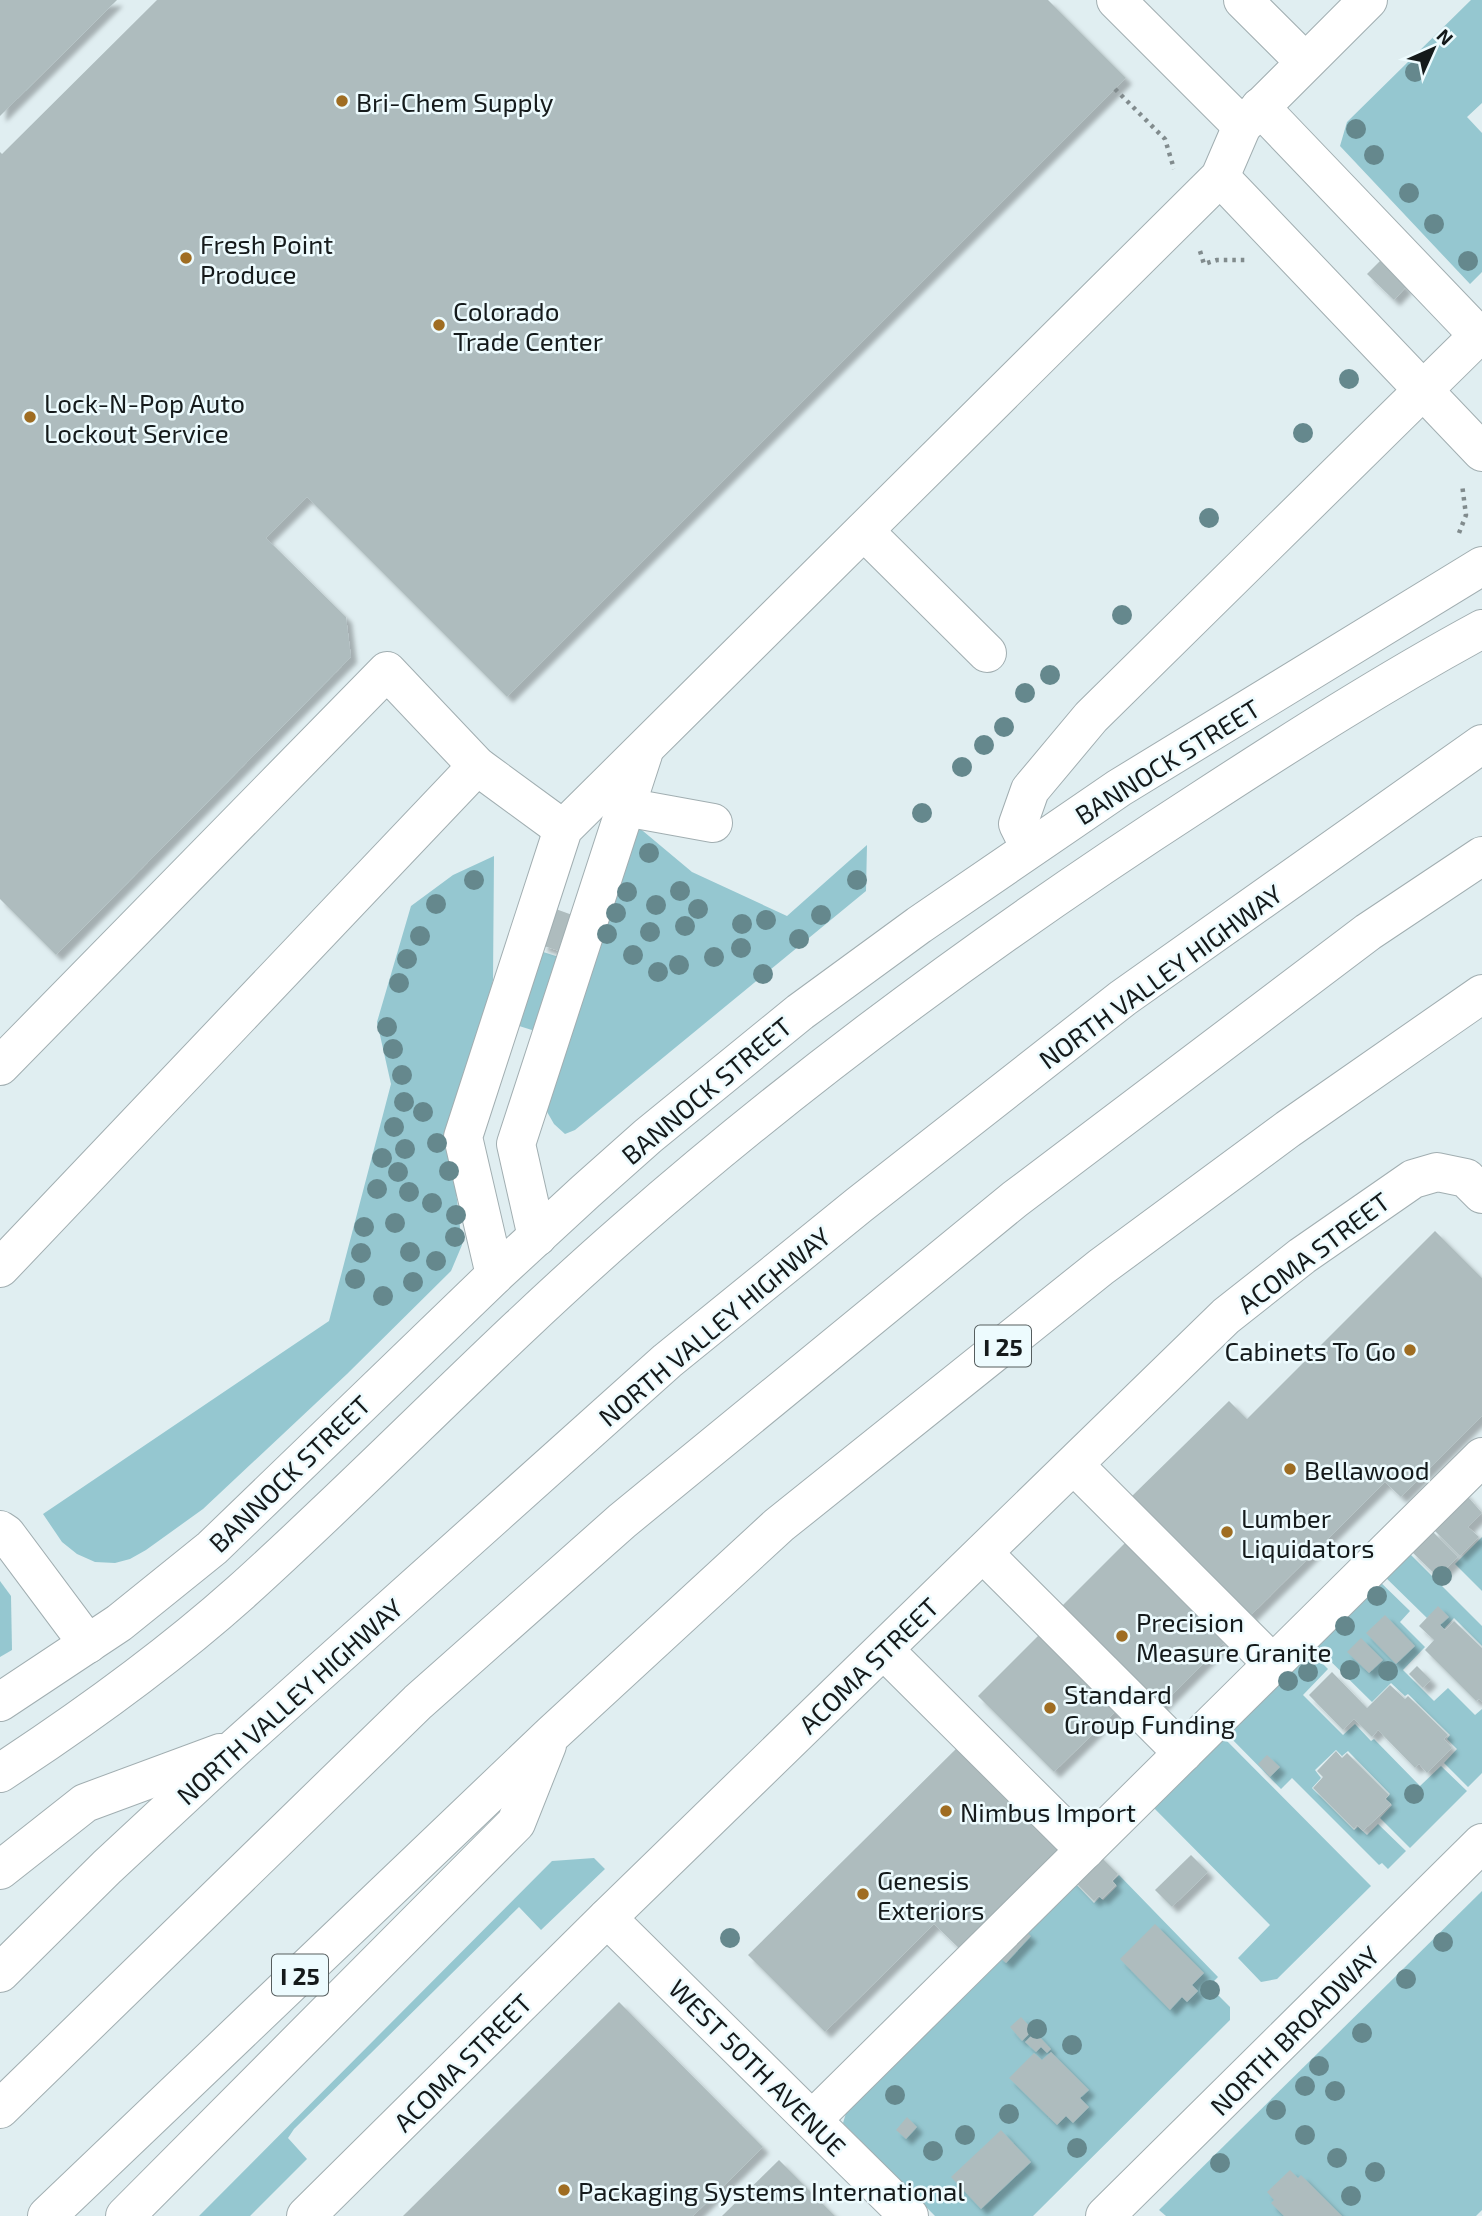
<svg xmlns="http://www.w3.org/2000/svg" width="1482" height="2216" font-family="'Exo 2',sans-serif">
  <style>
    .green { fill: #95c7d0 }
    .building { fill: #aebcbe; filter: url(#shadow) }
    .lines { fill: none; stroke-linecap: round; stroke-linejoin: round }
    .minor-casing { stroke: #a1aeb1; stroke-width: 40 }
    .highway-casing { stroke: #a1aeb1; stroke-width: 40 }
    .path { stroke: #818b8d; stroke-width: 4.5; stroke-dasharray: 3.5 5; stroke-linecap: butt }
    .minor { stroke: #fff; stroke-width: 38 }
    .highway { stroke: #fff; stroke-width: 38 }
    .tree { fill: #65888d }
    .poi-dot { fill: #9f6d22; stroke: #edfbfe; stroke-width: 2.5 }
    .labels { text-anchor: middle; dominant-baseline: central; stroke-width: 5; stroke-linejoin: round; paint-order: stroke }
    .shield { fill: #edfbfe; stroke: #565e5f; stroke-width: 2 }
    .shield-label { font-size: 24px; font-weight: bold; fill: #151a1b }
    .poi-label { font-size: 26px; fill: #151a1b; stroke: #edfbfe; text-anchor: start }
    .street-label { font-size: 26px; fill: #151a1b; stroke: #edfbfe }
  </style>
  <defs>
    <filter id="shadow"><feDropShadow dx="6" dy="6" stdDeviation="2" flood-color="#0004"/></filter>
  </defs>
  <rect width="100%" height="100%" fill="#e0eef1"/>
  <!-- green -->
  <g class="green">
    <path d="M 1471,0 L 1482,0 L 1482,103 L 1467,117 L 1482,133 L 1482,272 L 1470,284 L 1340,146 L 1347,122 Z"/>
    <path d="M 637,826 L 692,872 L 787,916 L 867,845 L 866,891 L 575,1130 L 565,1134 L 554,1124 L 546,1110 Z"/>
    <path d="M 494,856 L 493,980 L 484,1023 L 450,1137 L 462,1245 L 451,1271 L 347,1374 L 203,1509 L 146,1550 L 130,1559 L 115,1563 L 95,1562 L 77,1554 L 62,1542 L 43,1514 L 329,1321 L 391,1084 L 377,1022 L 411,906 L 453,875 Z"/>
    <path d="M 540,951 L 559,957 L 535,1031 L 516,1025 Z"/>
    <path d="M 1482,1537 L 1482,1591 L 1455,1564 Z"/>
    <path d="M 1404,1548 L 1482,1626 L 1482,1646 L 1454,1618 L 1444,1629 L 1430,1615 L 1427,1618 L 1380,1572 Z"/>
    <path d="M 1374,1576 L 1410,1611 L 1400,1622 L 1425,1647 L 1403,1670 L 1434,1701 L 1448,1688 L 1475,1715 L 1482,1709 L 1482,1773 L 1468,1787 L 1444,1763 L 1457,1749 L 1447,1739 L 1450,1735 L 1408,1694 L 1405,1696 L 1391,1683 L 1372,1702 L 1309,1640 Z"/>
    <path d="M 0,1581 L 11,1596 L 12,1650 L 0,1657 Z"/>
    <path d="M 1307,1648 L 1328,1669 L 1303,1695 L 1343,1735 L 1355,1724 L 1371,1741 L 1374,1739 L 1420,1786 L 1441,1766 L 1467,1791 L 1410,1848 L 1380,1818 L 1392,1805 L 1386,1799 L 1390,1794 L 1348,1751 L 1342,1756 L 1336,1750 L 1315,1770 L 1321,1778 L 1312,1788 L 1354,1830 L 1358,1827 L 1367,1835 L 1378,1824 L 1406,1851 L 1388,1869 L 1382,1863 L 1379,1865 L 1292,1778 L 1281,1789 L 1224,1731 Z"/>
    <path d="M 1218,1732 L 1371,1886 L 1277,1979 L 1261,1982 L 1238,1958 L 1270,1925 L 1148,1802 Z"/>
    <path d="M 594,1858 L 605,1869 L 541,1930 L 519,1907 L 294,2129 L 288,2138 L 307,2159 L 250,2216 L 199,2216 L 552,1861 Z"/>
    <path d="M 1119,1875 L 1218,1977 L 1209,1986 L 1230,2007 L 1230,2020 L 1033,2216 L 935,2216 L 843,2123 L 852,2093 L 1071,1879 L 1094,1903 L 1100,1897 L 1103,1900 L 1117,1886 L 1113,1881 Z"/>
    <path d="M 1482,1891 L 1482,2210 L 1476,2216 L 1166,2216 L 1159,2210 Z"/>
  </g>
  <!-- building -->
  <g class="building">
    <path d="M 0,0 L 117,0 L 0,116 Z"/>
    <path d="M 157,0 L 1048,0 L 1126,78 L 507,697 L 307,497 L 266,538 L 346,617 L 351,657 L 56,955 L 0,899 L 0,152 L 2,154 Z"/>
    <path d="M 1380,261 L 1406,287 L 1394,300 L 1367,274 Z"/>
    <path d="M 553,908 L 575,916 L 562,952 L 541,945 Z"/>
    <path d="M 1435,1231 L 1482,1278 L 1482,1416 L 1401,1497 L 1385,1482 L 1249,1617 L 1130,1498 L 1229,1401 L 1247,1419 Z"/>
    <path d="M 1462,1490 L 1482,1513 L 1468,1527 L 1479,1537 L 1460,1556 L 1433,1529 Z"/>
    <path d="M 1432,1531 L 1458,1557 L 1438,1577 L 1411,1551 Z"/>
    <path d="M 1125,1543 L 1224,1643 L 1158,1709 L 1058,1610 Z"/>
    <path d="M 1438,1606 L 1449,1617 L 1440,1625 L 1445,1630 L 1454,1621 L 1482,1648 L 1482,1702 L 1479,1699 L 1476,1701 L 1425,1650 L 1434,1640 L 1419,1626 Z"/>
    <path d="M 1385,1615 L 1415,1646 L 1396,1664 L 1366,1633 Z"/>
    <path d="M 1040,1634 L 1117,1710 L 1054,1772 L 978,1696 Z"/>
    <path d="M 1361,1638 L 1383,1660 L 1369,1673 L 1347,1652 Z"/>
    <path d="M 1417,1666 L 1431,1680 L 1423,1688 L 1409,1674 Z"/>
    <path d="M 1332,1672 L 1367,1708 L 1390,1685 L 1405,1699 L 1408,1696 L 1448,1735 L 1444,1739 L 1452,1748 L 1427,1773 L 1419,1764 L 1415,1768 L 1378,1730 L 1372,1737 L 1354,1719 L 1343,1730 L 1309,1695 Z"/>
    <path d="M 963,1742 L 1069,1848 L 964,1953 L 934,1924 L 825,2032 L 748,1955 Z"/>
    <path d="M 1336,1751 L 1342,1758 L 1347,1753 L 1389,1795 L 1385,1799 L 1391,1804 L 1363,1831 L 1357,1825 L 1354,1829 L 1313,1788 L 1323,1777 L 1317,1771 Z"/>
    <path d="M 1267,1755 L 1280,1767 L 1270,1777 L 1258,1764 Z"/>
    <path d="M 1097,1853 L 1118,1874 L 1112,1881 L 1116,1885 L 1102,1899 L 1099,1896 L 1094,1901 L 1071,1878 Z"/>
    <path d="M 1191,1855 L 1208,1872 L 1172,1907 L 1155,1890 Z"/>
    <path d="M 1155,1924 L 1204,1973 L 1192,1985 L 1198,1991 L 1187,2002 L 1182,1997 L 1170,2010 L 1120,1959 Z"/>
    <path d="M 1021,1928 L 1031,1936 L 1006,1963 L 997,1955 Z"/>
    <path d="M 619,2002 L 763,2147 L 693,2216 L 403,2216 Z"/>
    <path d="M 1021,2017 L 1033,2030 L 1022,2041 L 1010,2027 Z"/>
    <path d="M 1035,2032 L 1051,2049 L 1047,2053 L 1041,2047 L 1036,2052 L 1025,2042 Z"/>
    <path d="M 1051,2052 L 1089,2090 L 1080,2098 L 1089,2107 L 1073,2123 L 1066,2116 L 1057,2125 L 1009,2078 L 1034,2053 L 1042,2060 Z"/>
    <path d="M 907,2117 L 917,2127 L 906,2139 L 896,2130 Z"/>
    <path d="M 1001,2130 L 1031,2162 L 981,2209 L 951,2177 Z"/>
    <path d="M 779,2160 L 835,2216 L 722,2216 Z"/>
    <path d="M 1290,2170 L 1298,2178 L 1301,2175 L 1342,2216 L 1284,2216 L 1271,2203 L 1274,2200 L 1267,2192 Z"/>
  </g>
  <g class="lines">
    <defs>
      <g id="minor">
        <path d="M 1116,0 L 1242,126"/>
        <path d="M 1243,0 L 1305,62"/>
        <path d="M 1260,107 L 1482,339"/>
        <path d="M 1220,177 L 1482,452"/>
        <path d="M 864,531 L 987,653"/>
        <path d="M 625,807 L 713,823"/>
        <path d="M 1030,848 L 1018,824 L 1030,790 L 1091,717 L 1482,332"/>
        <path d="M 0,1066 L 387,671 L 477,766 L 563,829"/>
        <path d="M 537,1237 L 516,1144 L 643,754"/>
        <path d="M 0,1268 L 477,766"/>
        <path d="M 495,1275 L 463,1137 L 563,829 L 1220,177 L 1242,126 L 1368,0"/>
        <path d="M 1074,1465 L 1273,1664"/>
        <path d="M 0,1530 L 6,1534 L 88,1644"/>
        <path d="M 983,1553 L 1183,1753"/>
        <path d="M 884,1650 L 1085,1850"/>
        <path d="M 0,1702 L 119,1623 L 212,1548 L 495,1275 L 585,1192 L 648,1136 L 800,1012 L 919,925 L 1119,788 L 1482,566"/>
        <path d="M 607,1918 L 909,2216"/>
        <path d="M 812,2120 L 1482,1457"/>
        <path d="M 306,2216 L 607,1918 L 1226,1316 L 1302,1256 L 1413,1179 L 1437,1172 L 1466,1178 L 1482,1194"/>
        <path d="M 1105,2216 L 1482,1843"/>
      </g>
      <g id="highway">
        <path d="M 0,1773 C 84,1718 166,1659 241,1592 C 372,1474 493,1346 626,1230 C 806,1072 999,931 1200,801 C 1292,741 1386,681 1482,629"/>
        <path d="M 0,1870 L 85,1803 L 220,1753"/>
        <path d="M 0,1973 L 107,1867 L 235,1748 L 667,1361 L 859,1205 L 1123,998 L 1482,744"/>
        <path d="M 0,2109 L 418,1702 L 622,1521 L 1015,1199 L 1368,932 L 1482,856"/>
        <path d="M 47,2216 L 552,1734 L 779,1525 L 1101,1267 L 1288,1129 L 1482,994"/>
        <path d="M 125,2216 L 516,1823 L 547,1745"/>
      </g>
    </defs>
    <!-- minor casing -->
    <use href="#minor" class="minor-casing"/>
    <!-- highway casing -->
    <use href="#highway" class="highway-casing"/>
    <!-- path -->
    <g class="path">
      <path d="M 1115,89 L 1165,139 L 1174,169"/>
      <path d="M 1200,251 L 1204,264 L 1217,260 L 1245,260"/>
      <path d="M 1459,533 L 1466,515 L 1462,484"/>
    </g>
    <!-- minor -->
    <use href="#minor" class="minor"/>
    <!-- highway -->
    <use href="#highway" class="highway"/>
  </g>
  <!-- trees -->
  <g class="tree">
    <circle cx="1415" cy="72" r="10"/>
    <circle cx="1356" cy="129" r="10"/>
    <circle cx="1374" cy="155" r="10"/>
    <circle cx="1409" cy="193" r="10"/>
    <circle cx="1434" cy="224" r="10"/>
    <circle cx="1468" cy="261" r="10"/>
    <circle cx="1349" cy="379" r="10"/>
    <circle cx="1303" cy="433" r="10"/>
    <circle cx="1209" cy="518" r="10"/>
    <circle cx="1122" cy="615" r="10"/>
    <circle cx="1050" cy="675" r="10"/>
    <circle cx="1025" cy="693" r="10"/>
    <circle cx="1004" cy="727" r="10"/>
    <circle cx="984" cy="745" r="10"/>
    <circle cx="962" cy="767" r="10"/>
    <circle cx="922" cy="813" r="10"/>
    <circle cx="649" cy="853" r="10"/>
    <circle cx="474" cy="880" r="10"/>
    <circle cx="857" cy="880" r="10"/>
    <circle cx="680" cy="891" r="10"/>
    <circle cx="627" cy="892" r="10"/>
    <circle cx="436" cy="904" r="10"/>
    <circle cx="656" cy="905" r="10"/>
    <circle cx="698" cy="909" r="10"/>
    <circle cx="616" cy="913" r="10"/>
    <circle cx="821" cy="915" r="10"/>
    <circle cx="766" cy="920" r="10"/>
    <circle cx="742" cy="924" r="10"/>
    <circle cx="685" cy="926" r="10"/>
    <circle cx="650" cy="932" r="10"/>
    <circle cx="607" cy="934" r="10"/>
    <circle cx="420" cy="936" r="10"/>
    <circle cx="799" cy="939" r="10"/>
    <circle cx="741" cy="948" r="10"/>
    <circle cx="633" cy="955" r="10"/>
    <circle cx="714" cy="957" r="10"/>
    <circle cx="407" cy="959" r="10"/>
    <circle cx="679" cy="965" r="10"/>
    <circle cx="658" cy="972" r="10"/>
    <circle cx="763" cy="974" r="10"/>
    <circle cx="399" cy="983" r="10"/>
    <circle cx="387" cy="1027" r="10"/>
    <circle cx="393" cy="1049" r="10"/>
    <circle cx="402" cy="1075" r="10"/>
    <circle cx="404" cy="1102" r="10"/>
    <circle cx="423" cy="1112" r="10"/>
    <circle cx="394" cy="1127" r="10"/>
    <circle cx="437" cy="1143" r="10"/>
    <circle cx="405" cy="1149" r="10"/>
    <circle cx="382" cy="1158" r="10"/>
    <circle cx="449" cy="1171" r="10"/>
    <circle cx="398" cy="1172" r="10"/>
    <circle cx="377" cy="1189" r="10"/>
    <circle cx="409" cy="1192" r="10"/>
    <circle cx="432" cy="1203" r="10"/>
    <circle cx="456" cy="1215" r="10"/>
    <circle cx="395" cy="1223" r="10"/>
    <circle cx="364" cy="1227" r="10"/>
    <circle cx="455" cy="1237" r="10"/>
    <circle cx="410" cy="1252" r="10"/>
    <circle cx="361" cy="1253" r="10"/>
    <circle cx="436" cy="1261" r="10"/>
    <circle cx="355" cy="1279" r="10"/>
    <circle cx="413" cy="1282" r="10"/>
    <circle cx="383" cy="1296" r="10"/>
    <circle cx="1442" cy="1576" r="10"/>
    <circle cx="1377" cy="1596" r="10"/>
    <circle cx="1345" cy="1626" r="10"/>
    <circle cx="1350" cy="1670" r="10"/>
    <circle cx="1388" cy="1671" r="10"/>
    <circle cx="1308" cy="1672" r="10"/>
    <circle cx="1288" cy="1681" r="10"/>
    <circle cx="1414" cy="1794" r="10"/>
    <circle cx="730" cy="1938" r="10"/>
    <circle cx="1443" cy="1942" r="10"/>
    <circle cx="1406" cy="1979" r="10"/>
    <circle cx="1210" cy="1990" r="10"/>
    <circle cx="1037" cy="2029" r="10"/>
    <circle cx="1362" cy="2033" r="10"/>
    <circle cx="1072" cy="2045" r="10"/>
    <circle cx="1319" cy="2066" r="10"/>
    <circle cx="1305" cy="2086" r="10"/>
    <circle cx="1335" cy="2091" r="10"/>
    <circle cx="895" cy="2095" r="10"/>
    <circle cx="1276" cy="2110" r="10"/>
    <circle cx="1009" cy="2114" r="10"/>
    <circle cx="965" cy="2135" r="10"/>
    <circle cx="1305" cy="2135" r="10"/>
    <circle cx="1077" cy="2148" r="10"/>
    <circle cx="933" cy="2151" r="10"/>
    <circle cx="1337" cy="2158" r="10"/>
    <circle cx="1220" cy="2163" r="10"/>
    <circle cx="1375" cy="2172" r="10"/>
    <circle cx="1351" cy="2196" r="10"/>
  </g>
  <!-- markers -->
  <g class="poi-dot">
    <circle cx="342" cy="101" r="7"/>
    <circle cx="186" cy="258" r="7"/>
    <circle cx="439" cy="325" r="7"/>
    <circle cx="30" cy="417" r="7"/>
    <circle cx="1410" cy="1350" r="7"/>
    <circle cx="1290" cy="1469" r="7"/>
    <circle cx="1227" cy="1532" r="7"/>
    <circle cx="1122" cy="1636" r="7"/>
    <circle cx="1050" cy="1708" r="7"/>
    <circle cx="946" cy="1811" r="7"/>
    <circle cx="863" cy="1894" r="7"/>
    <circle cx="564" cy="2190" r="7"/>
  </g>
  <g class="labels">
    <!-- shield labels -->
    <g class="shield">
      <rect x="975" y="1325.5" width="56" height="41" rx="5"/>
      <rect x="272" y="1954.5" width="56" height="41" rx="5"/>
    </g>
    <g class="shield-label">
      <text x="1003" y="1346">I 25</text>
      <text x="300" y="1975">I 25</text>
    </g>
    <!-- poi labels -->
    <g class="poi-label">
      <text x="356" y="101">Bri-Chem Supply</text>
      <text x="200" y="243">Fresh Point<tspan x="200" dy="30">Produce</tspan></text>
      <text x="453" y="310">Colorado<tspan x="453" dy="30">Trade Center</tspan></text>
      <text x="44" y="402">Lock-N-Pop Auto<tspan x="44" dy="30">Lockout Service</tspan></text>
      <text x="1396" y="1350" text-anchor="end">Cabinets To Go</text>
      <text x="1304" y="1469">Bellawood</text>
      <text x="1241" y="1517">Lumber<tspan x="1241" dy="30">Liquidators</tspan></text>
      <text x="1136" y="1621">Precision<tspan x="1136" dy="30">Measure Granite</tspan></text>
      <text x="1064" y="1693">Standard<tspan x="1064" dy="30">Group Funding</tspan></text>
      <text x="960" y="1811">Nimbus Import</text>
      <text x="877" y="1879">Genesis<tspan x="877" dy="30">Exteriors</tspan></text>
      <text x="578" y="2190">Packaging Systems International</text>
    </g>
    <!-- street labels -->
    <g class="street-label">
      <text transform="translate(1167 761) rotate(-32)">BANNOCK STREET</text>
      <text transform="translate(1160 976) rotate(-36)">NORTH VALLEY HIGHWAY</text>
      <text transform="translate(706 1090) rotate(-40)">BANNOCK STREET</text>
      <text transform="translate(1313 1252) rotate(-37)">ACOMA STREET</text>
      <text transform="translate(714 1326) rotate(-40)">NORTH VALLEY HIGHWAY</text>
      <text transform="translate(289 1473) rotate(-44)">BANNOCK STREET</text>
      <text transform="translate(868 1665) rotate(-44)">ACOMA STREET</text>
      <text transform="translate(289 1701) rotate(-42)">NORTH VALLEY HIGHWAY</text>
      <text transform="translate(1294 2030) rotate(-45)">NORTH BROADWAY</text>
      <text transform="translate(462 2062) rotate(-45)">ACOMA STREET</text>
      <text transform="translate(758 2067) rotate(45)">WEST 50TH AVENUE</text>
    </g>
  </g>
  <!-- north arrow -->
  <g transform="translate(1433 49) rotate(45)" stroke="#edfbfe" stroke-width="5" paint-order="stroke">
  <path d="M0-5L12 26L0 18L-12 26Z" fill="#151a1b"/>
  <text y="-10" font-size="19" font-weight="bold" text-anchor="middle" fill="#151a1b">N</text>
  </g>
</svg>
